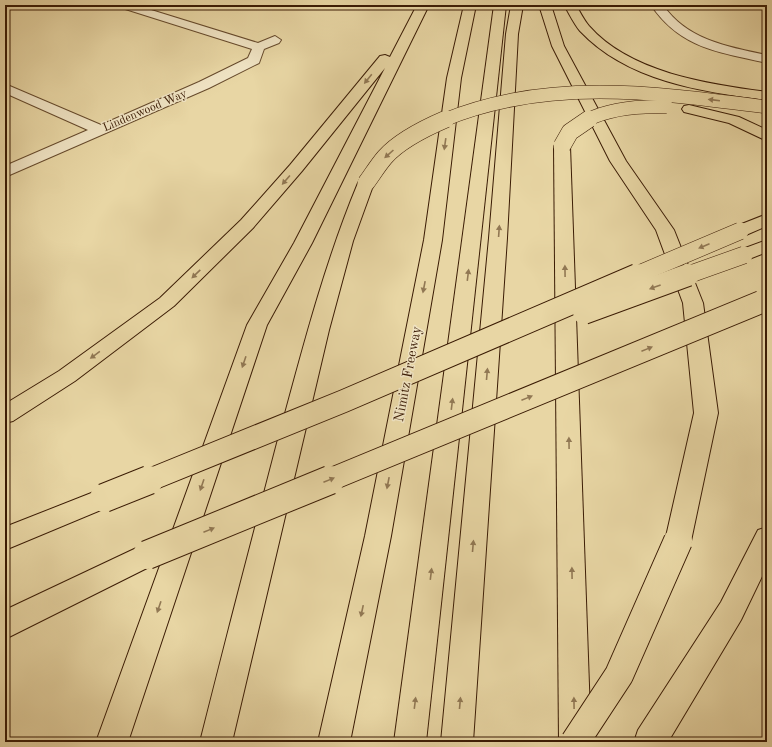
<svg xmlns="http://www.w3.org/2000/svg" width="772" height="747" font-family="'Old Standard TT',serif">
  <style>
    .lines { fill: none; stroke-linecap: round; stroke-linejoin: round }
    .street-casing { stroke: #664a2c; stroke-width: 2 }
    .highway-casing { stroke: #3a1b04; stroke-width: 2 }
    .street { fill: #f0e4c4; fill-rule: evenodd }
    .highway { fill: #e8d6a4; fill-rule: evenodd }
    .highway-bridge-far3-casing { stroke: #3a1b04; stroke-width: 14; stroke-linecap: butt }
    .highway-bridge-far2-casing { stroke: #3a1b04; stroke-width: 18; stroke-linecap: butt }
    .highway-bridge-far1-casing { stroke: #3a1b04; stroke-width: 24; stroke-linecap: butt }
    .highway-bridge-casing { stroke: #3a1b04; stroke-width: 30; stroke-linecap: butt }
    .highway-bridge-far3 { stroke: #e8d6a4; stroke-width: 13 }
    .highway-bridge-far2 { stroke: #e8d6a4; stroke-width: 17 }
    .highway-bridge-far1 { stroke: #e8d6a4; stroke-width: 22 }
    .highway-bridge { stroke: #e8d6a4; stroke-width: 28 }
    .oneway { fill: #917854 }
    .labels { text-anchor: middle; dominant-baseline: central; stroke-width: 3; stroke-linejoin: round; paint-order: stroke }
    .far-street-label { font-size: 12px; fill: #3a1b04; stroke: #f0e4c4 }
    .street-label { font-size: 14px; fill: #3a1b04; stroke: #f0e4c4 }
  </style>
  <rect width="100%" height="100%" fill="#e8d6a4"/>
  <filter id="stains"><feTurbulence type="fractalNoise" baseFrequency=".005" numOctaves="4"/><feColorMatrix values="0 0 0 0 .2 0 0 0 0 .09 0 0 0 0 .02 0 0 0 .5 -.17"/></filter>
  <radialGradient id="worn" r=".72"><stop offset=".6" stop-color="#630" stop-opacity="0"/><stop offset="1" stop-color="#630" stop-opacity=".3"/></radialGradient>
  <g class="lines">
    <defs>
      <g id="street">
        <path d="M 117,5 L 135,5 L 258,43 L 275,36 L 281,40 L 279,43 L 264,49 L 259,63 L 209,88 L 5,177 L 5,166 L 88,130 L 5,93 L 5,84 L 101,125 L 199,82 L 248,58 L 252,49 L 119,7 Z"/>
        <path d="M 651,5 L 663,5 C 687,40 728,47 767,55 L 767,63 C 719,52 681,49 651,5 Z"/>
      </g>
      <g id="highway">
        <path d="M 417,5 L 429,5 L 312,243 L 267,325 L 128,742 L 96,742 L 247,325 L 294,243 L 385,68 L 302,171 L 253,228 L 174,306 L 75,381 L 13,421 L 5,423 L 5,404 L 59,371 L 160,298 L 241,220 L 290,165 L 380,56 L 385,55 L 390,57 Z"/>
        <path d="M 464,5 L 476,5 L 461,78 L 442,240 L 391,536 L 350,742 L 318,742 L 365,536 L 424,240 L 447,78 Z"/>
        <path d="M 494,5 L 506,5 L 426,742 L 394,742 Z"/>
        <path d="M 511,5 L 523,5 L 518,34 L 507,238 L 473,742 L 441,742 L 489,238 L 506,34 Z"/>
        <path d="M 539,5 L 551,5 L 564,46 L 626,161 L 674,230 L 703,303 L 718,413 L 691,541 L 687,549 L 678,552 L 669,549 L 665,541 L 694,413 L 683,303 L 656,230 L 610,161 L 552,46 Z"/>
        <path d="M 564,5 L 576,5 C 580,12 584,20 589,26 C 630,73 708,84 767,92 L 767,100 C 702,92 627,81 580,31 C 574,24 569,13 564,5 Z"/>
        <path d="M 689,105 L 739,117 L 767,130 L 767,141 L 729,123 L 684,112 L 682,109 L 684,106 Z"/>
        <path d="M 562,141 L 567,143 L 570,146 L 591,742 L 559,742 L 554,146 L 557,143 Z"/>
        <path d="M 366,178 L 372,179 L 374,183 L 353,241 L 329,330 L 232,742 L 200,742 C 225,642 251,543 277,443 C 301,355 323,267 358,183 L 360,179 Z"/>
        <path d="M 767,214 L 767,226 L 746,235 L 740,236 L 734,235 L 731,231 L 734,227 Z"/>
        <path d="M 767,240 L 767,252 L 744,261 L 737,259 L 735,255 L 737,251 Z"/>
        <path d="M 104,488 L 113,491 L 117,498 L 113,505 L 5,550 L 5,527 Z"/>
        <path d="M 767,527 L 767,566 L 741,620 L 668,742 L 634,742 L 638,730 L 721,602 L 758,530 Z"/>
        <path d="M 147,543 L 157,547 L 161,555 L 157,563 L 5,639 L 5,610 Z"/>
      </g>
    </defs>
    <!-- street casing -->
    <use href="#street" class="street-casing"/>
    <!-- highway casing -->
    <use href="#highway" class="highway-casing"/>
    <!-- street -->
    <use href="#street" class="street"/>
    <!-- highway -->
    <use href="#highway" class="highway"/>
    <defs>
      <g id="highway-bridge-far3">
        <path d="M 444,120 C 548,77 659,93 767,107"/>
        <path d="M 587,120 C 611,108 641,106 667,107"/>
      </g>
      <g id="highway-bridge-far2">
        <path d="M 562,146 L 570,132 L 589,119"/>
        <path d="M 366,183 C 372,175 378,165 385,157 C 400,140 425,128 446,119"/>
        <path d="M 634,276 L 740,231"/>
        <path d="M 685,276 L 744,255"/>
      </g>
      <g id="highway-bridge-far1">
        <path d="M 584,313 L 688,275"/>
        <path d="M 147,481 L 344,401 L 637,275"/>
        <path d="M 327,481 L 761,302"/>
      </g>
      <g id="highway-bridge">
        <path d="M 104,498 L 149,480"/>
        <path d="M 147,555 L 330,480"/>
        <path d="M 575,742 L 619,675 L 678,541"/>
      </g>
    </defs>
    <!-- highway-bridge-far3 casing -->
    <use href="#highway-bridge-far3" class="highway-bridge-far3-casing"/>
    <!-- highway-bridge-far2 casing -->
    <use href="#highway-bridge-far2" class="highway-bridge-far2-casing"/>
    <!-- highway-bridge-far1 casing -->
    <use href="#highway-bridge-far1" class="highway-bridge-far1-casing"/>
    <!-- highway-bridge casing -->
    <use href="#highway-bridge" class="highway-bridge-casing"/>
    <!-- highway-bridge-far3 -->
    <use href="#highway-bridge-far3" class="highway-bridge-far3"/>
    <!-- highway-bridge-far2 -->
    <use href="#highway-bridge-far2" class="highway-bridge-far2"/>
    <!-- highway-bridge-far1 -->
    <use href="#highway-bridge-far1" class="highway-bridge-far1"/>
    <!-- highway-bridge -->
    <use href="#highway-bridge" class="highway-bridge"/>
  </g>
  <!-- one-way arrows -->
  <defs><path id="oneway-solid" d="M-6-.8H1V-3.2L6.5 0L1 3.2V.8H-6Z"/></defs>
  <g class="oneway">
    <use href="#oneway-solid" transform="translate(368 79) rotate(129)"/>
    <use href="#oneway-solid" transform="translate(714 100) rotate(-173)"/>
    <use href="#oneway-solid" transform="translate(445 144) rotate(98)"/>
    <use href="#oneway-solid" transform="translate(389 154) rotate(138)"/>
    <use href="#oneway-solid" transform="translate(286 180) rotate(131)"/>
    <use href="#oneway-solid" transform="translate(499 231) rotate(-86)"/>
    <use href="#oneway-solid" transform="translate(704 246) rotate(157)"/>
    <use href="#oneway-solid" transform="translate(565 271) rotate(-91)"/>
    <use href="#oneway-solid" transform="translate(196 274) rotate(136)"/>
    <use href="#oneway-solid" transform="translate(468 275) rotate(-83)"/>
    <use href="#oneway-solid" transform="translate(424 287) rotate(101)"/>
    <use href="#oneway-solid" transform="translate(655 287) rotate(160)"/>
    <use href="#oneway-solid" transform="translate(647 349) rotate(-22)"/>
    <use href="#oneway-solid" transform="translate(95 355) rotate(144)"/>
    <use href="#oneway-solid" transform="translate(244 362) rotate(109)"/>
    <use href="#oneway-solid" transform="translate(487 374) rotate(-85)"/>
    <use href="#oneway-solid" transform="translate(527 398) rotate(-22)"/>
    <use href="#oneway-solid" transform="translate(452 404) rotate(-83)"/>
    <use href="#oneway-solid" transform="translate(569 443) rotate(-91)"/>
    <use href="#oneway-solid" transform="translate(329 480) rotate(-22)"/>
    <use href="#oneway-solid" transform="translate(388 483) rotate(101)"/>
    <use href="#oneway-solid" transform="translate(202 485) rotate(109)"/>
    <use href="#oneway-solid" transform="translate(209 530) rotate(-22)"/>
    <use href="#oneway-solid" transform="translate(473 546) rotate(-85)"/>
    <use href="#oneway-solid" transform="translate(572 573) rotate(-91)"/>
    <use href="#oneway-solid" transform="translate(431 574) rotate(-83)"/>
    <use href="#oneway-solid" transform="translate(159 607) rotate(109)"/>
    <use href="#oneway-solid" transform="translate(362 611) rotate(102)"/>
    <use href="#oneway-solid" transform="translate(415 703) rotate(-83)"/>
    <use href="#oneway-solid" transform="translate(460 703) rotate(-85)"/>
    <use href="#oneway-solid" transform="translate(574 703) rotate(-91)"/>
  </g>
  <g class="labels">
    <!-- far-street labels -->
    <g class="far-street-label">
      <text transform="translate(145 111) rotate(-23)">Lindenwood Way</text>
    </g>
    <!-- street labels -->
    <g class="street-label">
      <text transform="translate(408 374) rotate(-79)">Nimitz Freeway</text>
    </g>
  </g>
  <!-- margin -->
  <rect width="772" height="747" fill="none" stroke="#e8d6a4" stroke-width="20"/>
  <rect x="6" y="6" width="760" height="735" fill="none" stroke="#3a1b04" stroke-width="2"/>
  <rect x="10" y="10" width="752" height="727" fill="none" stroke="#3a1b04"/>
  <rect width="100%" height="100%" filter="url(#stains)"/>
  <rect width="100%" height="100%" fill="url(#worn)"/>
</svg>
